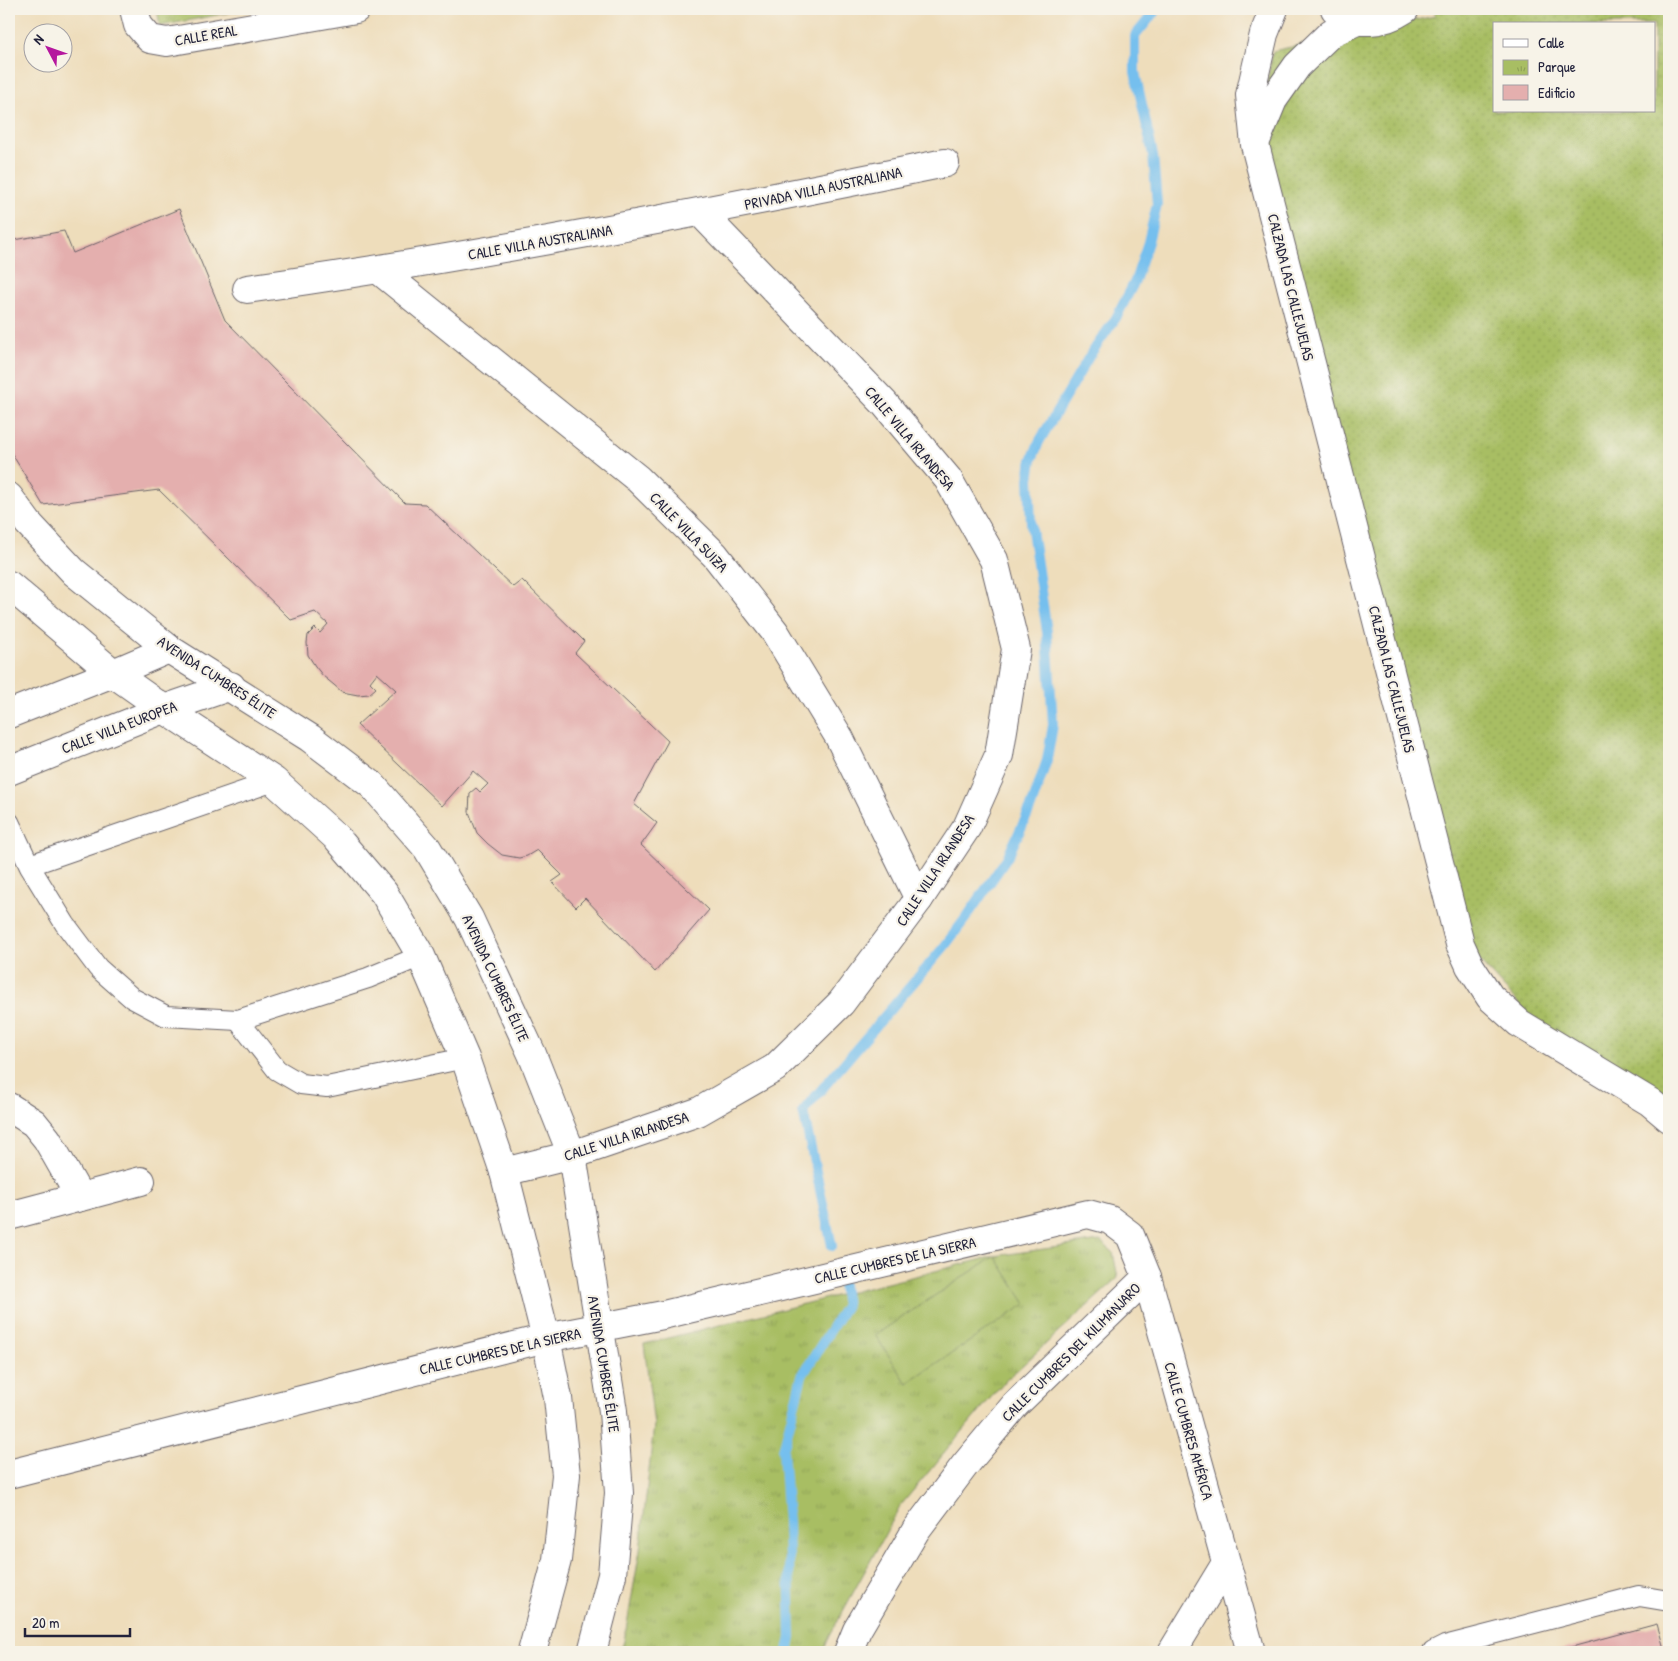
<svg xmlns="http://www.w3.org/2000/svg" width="1678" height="1661" font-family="'Patrick Hand',sans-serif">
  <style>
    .grass { fill: url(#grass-dots); stroke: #65704f; fill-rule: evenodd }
    .park { fill: url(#park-tufts); stroke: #65704f }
    .pitch { fill: #a8be63; stroke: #65704f }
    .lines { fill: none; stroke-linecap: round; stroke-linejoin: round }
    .stream { stroke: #75bfee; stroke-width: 10 }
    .building { fill: #e4afae }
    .service-casing { stroke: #696368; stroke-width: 22 }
    .minor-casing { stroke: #696368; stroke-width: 30 }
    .tertiary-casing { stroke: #696368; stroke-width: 30 }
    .service { stroke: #fff; stroke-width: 20 }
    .minor { stroke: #fff; stroke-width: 28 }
    .tertiary { stroke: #fff; stroke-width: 28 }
    .labels { text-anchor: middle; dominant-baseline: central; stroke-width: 4.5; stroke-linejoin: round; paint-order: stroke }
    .street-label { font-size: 15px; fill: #22223b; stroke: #f7f3e8 }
  </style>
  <defs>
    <pattern id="grass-dots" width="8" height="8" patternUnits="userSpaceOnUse" patternTransform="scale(1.25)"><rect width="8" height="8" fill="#a8be63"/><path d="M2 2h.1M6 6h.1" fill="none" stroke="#90a357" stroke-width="1.8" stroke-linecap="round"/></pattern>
    <pattern id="park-tufts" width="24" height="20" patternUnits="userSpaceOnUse" patternTransform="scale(1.25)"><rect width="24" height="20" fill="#a8be63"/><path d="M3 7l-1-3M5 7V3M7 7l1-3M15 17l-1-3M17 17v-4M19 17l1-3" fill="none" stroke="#90a357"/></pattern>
  </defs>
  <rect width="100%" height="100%" fill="#f7f3e8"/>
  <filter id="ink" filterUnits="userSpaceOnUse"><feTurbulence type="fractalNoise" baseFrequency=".02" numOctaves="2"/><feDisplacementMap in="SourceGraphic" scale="10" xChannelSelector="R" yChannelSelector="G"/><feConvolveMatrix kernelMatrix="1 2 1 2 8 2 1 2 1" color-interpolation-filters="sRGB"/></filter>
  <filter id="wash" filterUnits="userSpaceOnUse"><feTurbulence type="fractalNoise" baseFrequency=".0096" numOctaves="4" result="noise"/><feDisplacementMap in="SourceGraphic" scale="20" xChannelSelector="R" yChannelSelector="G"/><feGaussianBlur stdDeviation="1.12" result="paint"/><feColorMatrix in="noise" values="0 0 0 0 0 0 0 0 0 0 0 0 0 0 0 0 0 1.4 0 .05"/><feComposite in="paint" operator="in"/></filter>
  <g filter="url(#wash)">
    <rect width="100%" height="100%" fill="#edb"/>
    <!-- grass -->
    <path class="grass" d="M 1434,9 L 1669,9 L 1669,1112 L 1534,1020 L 1467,948 L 1256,139 L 1273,51 L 1435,16 ZM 1494,24 L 1654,24 L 1654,111 L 1494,111 Z"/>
    <!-- park -->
    <g class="park">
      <path d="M 157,9 L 248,9 L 160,26 Z"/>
      <path d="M 1100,1241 L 1113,1252 L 1118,1278 L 1003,1383 L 901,1505 L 830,1635 L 823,1652 L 620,1652 L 624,1641 L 640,1550 L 654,1425 L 644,1344 L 995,1256 Z"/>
    </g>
    <!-- pitch -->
    <path class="pitch" d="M 995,1256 L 1026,1304 L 907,1383 L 875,1335 Z"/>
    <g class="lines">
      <!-- stream -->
      <g class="stream">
        <path d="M 832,1246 L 803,1111 L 944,947 L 968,915 L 1007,858 L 1031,807 L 1047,760 L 1053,725 L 1047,632 L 1031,523 L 1029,479 L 1032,460 L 1039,442 L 1090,355 L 1116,318 L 1135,281 L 1148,242 L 1157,204 L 1153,155 L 1135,72 L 1135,36 L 1157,9"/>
        <path d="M 788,1652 L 791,1637 L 788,1522 L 783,1450 L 802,1376 L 846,1305 L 843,1286"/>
      </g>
    </g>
    <g id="blocks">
      <!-- building -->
      <g class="building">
        <path d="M 179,209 L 225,320 L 405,503 L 425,504 L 513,587 L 522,580 L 584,641 L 575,653 L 668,741 L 634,804 L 657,823 L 641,845 L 709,910 L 655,972 L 585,898 L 576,907 L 552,882 L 562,875 L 537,850 L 527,856 L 519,858 L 502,855 L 488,844 L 477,833 L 469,812 L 470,793 L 476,788 L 480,792 L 488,784 L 473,771 L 442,806 L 357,725 L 396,690 L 377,673 L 370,682 L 376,688 L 369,694 L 358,695 L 342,692 L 334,685 L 323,676 L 315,666 L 308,655 L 307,643 L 308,635 L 315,628 L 320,633 L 328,624 L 315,612 L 291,620 L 159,490 L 43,505 L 9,449 L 9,241 L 64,231 L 73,253 Z"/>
        <path d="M 1657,1624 L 1665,1652 L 1553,1652 Z"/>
      </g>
    </g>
  </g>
  <g filter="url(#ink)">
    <use href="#blocks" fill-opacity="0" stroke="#696368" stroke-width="1"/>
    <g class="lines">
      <defs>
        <g id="service">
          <path d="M 9,822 L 30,867 L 65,924 L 98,968 L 132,998 L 166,1016 L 238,1020 L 368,978 L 421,956"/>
          <path d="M 30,865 L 274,781"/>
          <path d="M 238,1020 L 277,1070 L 301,1084 L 327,1087 L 465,1058"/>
          <path d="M 1433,1652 L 1445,1646 L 1639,1596 L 1669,1601"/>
        </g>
        <g id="minor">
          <path d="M 134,9 L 138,25 L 150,39 L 167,42 L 356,9"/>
          <path d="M 1274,9 L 1264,34 L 1250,95 L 1255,145 L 1460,944 L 1470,966 L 1490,997 L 1519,1023 L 1650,1102 L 1669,1118"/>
          <path d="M 1335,9 C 1356,27 1384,23 1405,9"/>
          <path d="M 1256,141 L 1273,100 L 1297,66 L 1331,33 L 1359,20"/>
          <path d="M 379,270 L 638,479 L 715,555 L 775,632 L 839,737 L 919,899"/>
          <path d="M 247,289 C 481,256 713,210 945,163"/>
          <path d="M 9,714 L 113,673 L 169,649"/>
          <path d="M 9,771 L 164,709 L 231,686"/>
          <path d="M 9,1107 L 34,1123 L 47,1139 L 80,1197"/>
          <path d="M 504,1172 L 572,1155 L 698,1112 L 775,1068 L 841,1003 L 919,899 L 967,827 L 999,755 L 1016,649 L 994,560 L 948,479 L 884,403 L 701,213"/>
          <path d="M 9,1216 L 141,1181"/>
          <path d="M 9,1474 L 546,1338 L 663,1315 L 1088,1214 L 1110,1220 L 1130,1235 L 1147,1277 L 1251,1652"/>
          <path d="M 848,1652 L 857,1630 L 916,1530 L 965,1465 L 1015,1405 L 1147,1277"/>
          <path d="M 1172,1652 L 1226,1563"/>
        </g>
        <g id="tertiary">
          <path d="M 9,497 L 28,523 L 74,572 L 169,649 L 310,738 L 372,785 L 427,848 L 469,918 L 532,1054 L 572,1155 L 613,1411 L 619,1493 L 612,1575 L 592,1652"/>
          <path d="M 9,585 L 113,673 L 164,709 L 274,781 L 337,838 L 384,893 L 421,956 L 465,1058 L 504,1172 L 546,1338 L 558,1398 L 566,1475 L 557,1560 L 532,1652"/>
        </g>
      </defs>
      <!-- service casing -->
      <use href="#service" class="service-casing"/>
      <!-- minor casing -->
      <use href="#minor" class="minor-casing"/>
      <!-- tertiary casing -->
      <use href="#tertiary" class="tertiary-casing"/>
      <!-- service -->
      <use href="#service" class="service"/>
      <!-- minor -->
      <use href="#minor" class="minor"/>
      <!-- tertiary -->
      <use href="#tertiary" class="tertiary"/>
    </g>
  </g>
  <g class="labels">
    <!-- street labels -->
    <g class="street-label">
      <text transform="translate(206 35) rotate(-10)">CALLE REAL</text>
      <text transform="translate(823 188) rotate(-12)">PRIVADA VILLA AUSTRALIANA</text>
      <text transform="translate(540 242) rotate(-10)">CALLE VILLA AUSTRALIANA</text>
      <text transform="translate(1291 287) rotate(76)">CALZADA LAS CALLEJUELAS</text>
      <text transform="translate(910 438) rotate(50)">CALLE VILLA IRLANDESA</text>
      <text transform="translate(689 532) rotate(46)">CALLE VILLA SUIZA</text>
      <text transform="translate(217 677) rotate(33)">AVENIDA CUMBRES ÉLITE</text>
      <text transform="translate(1392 679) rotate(76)">CALZADA LAS CALLEJUELAS</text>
      <text transform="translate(119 727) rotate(-21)">CALLE VILLA EUROPEA</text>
      <text transform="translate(935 870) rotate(-57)">CALLE VILLA IRLANDESA</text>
      <text transform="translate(496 978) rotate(65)">AVENIDA CUMBRES ÉLITE</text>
      <text transform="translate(626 1136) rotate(-18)">CALLE VILLA IRLANDESA</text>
      <text transform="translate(895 1260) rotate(-13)">CALLE CUMBRES DE LA SIERRA</text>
      <text transform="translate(500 1351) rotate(-13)">CALLE CUMBRES DE LA SIERRA</text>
      <text transform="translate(1071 1352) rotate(-45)">CALLE CUMBRES DEL KILIMANJARO</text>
      <text transform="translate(604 1364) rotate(81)">AVENIDA CUMBRES ÉLITE</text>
      <text transform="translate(1189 1431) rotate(74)">CALLE CUMBRES AMÉRICA</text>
    </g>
  </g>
  <!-- margin -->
  <rect width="1678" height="1661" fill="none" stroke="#f7f3e8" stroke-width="30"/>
  <!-- legend -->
  <rect x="1493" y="22" width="162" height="90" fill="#f7f3e8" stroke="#a29fa3"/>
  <rect x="1503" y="39" width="25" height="8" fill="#ffffff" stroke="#a29fa3"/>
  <text x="1538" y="48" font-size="15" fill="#22223b">Calle</text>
  <rect x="1503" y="60" width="25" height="15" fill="url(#park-tufts)" stroke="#a29fa3"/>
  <text x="1538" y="72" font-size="15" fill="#22223b">Parque</text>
  <rect x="1503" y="85" width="25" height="15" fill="#e4afae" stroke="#a29fa3"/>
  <text x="1538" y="98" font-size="15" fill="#22223b">Edificio</text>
  <!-- north arrow -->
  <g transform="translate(48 48) rotate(311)"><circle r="24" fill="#f7f3e8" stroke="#a29fa3"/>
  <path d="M0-4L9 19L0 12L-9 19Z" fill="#b5179e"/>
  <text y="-8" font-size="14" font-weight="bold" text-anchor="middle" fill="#22223b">N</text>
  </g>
  <!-- scale -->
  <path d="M25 1628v8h105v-8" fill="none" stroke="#22223b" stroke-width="2.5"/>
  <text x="32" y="1628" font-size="15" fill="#22223b" stroke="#f7f3e8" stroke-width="4" paint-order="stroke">20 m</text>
</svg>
